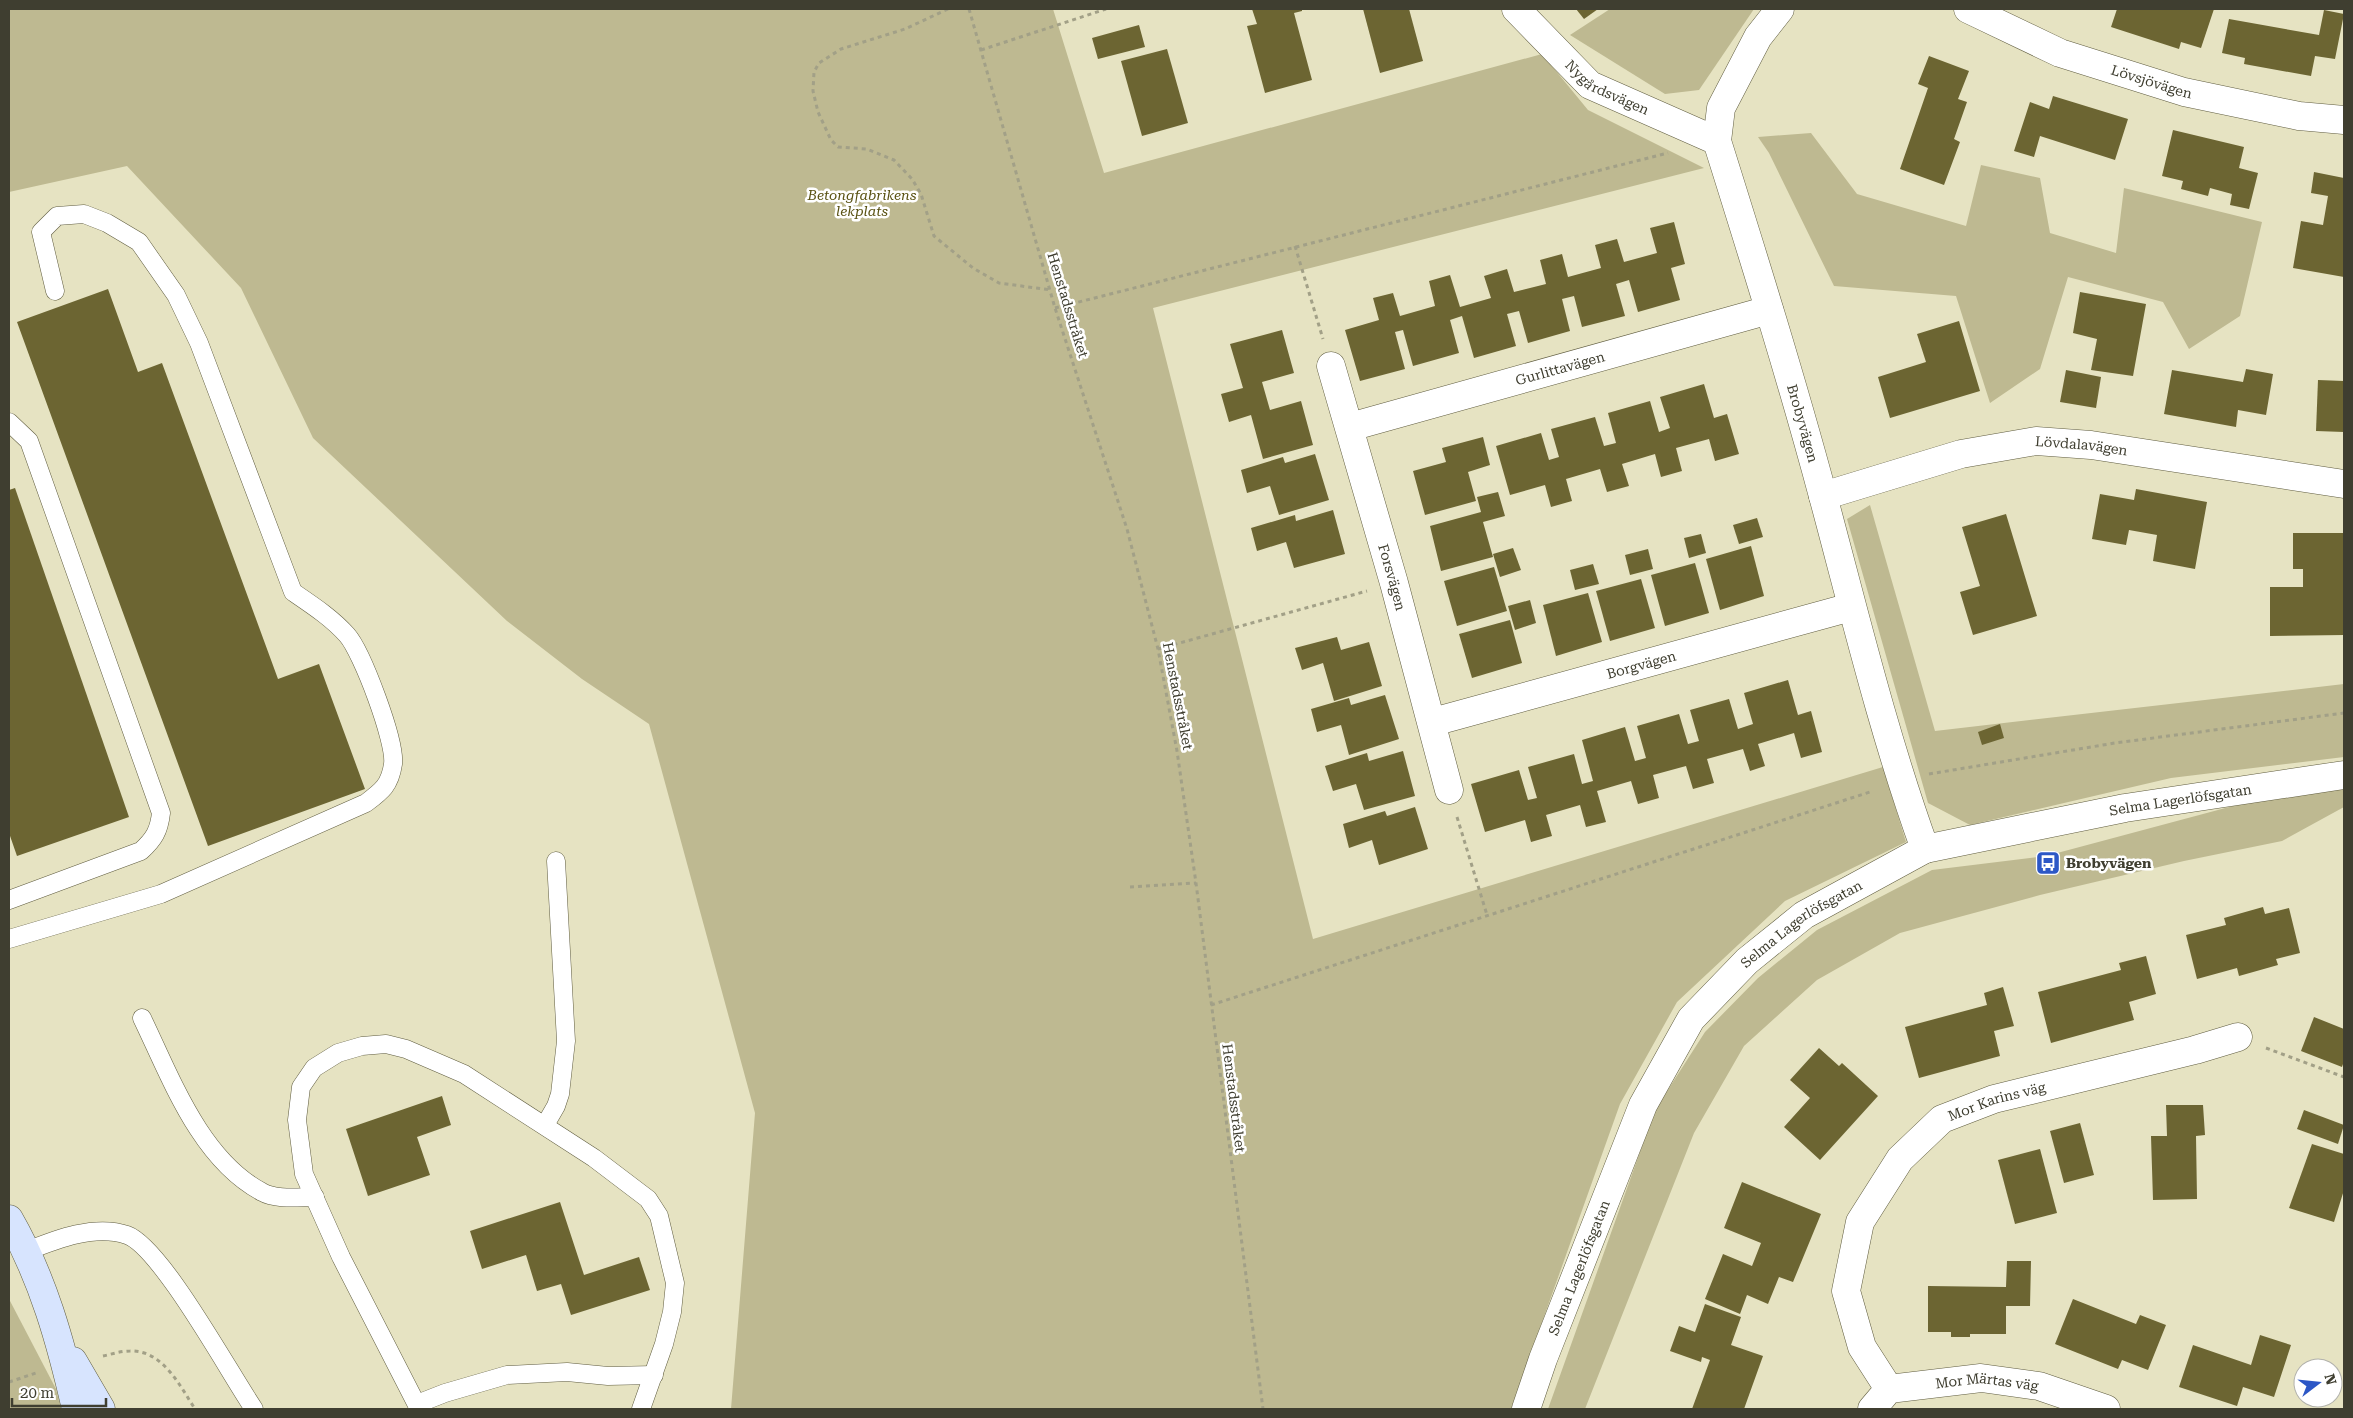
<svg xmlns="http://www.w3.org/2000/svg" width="2353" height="1418" font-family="'Roboto Serif',serif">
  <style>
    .green { fill: #beb991 }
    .building { fill: #6c6532 }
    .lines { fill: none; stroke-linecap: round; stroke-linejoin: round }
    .lane-casing { stroke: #605d40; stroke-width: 19 }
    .street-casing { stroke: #605d40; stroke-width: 29 }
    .secondary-casing { stroke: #605d40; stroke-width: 29 }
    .path { stroke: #a2a087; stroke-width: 3; stroke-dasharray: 4 4; stroke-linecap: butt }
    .lane { stroke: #fff; stroke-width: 18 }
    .street { stroke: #fff; stroke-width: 28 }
    .secondary { stroke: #d7e4fe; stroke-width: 28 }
    .labels { text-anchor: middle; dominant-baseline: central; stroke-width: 5; stroke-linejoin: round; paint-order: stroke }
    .street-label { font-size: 14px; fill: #3f3e30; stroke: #fff }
    .park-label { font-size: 14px; font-style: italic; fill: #595112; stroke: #fff }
    .poi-label { font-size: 14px; font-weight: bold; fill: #3f3e30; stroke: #fff; text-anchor: start }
  </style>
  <rect width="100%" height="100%" fill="#e6e3c2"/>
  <!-- green -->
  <g class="green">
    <path d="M 9,9 L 1053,9 L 1104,173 L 1542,54 L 1588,110 L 1704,168 L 1153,308 L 1313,939 L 1883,767 L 1906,842 L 1785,901 L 1677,1002 L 1620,1104 L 1511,1409 L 731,1409 L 755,1113 L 649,724 L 582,679 L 507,621 L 313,438 L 241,288 L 127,166 L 9,192 Z"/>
    <path d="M 1610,9 L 1754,9 L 1699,90 L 1665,94 L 1570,35 Z"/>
    <path d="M 1811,133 L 1857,194 L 1966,226 L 1981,165 L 2040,178 L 2050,233 L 2116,253 L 2124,188 L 2262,222 L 2240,316 L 2189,349 L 2163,302 L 2068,277 L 2040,369 L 1990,403 L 1956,296 L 1834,286 L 1769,153 L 1758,137 Z"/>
    <path d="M 1870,505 L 1935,731 L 2344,684 L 2344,757 L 2171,778 L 1970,825 L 1928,803 L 1847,519 Z"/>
    <path d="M 2344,784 L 2344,807 L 2282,841 L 2184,861 L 2040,895 L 1900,933 L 1817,980 L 1744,1046 L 1694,1133 L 1585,1409 L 1548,1409 L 1655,1110 L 1705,1032 L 1758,978 L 1817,930 L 1932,870 L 2046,856 L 2274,795 Z"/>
    <path d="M 9,1299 L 56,1389 L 61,1409 L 9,1409 Z"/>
  </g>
  <!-- building -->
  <g class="building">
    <path d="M 1252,9 L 1302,9 L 1302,11 L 1294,13 L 1312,80 L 1265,93 L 1247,26 L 1257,24 Z"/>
    <path d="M 1363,9 L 1409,9 L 1423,61 L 1380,73 Z"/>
    <path d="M 1576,9 L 1598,9 L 1584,19 Z"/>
    <path d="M 2117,9 L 2214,9 L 2201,48 L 2181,42 L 2179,49 L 2111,27 Z"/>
    <path d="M 2324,10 L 2344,14 L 2335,59 L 2315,56 L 2311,76 L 2244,64 L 2245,58 L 2222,53 L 2229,19 L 2319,35 Z"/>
    <path d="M 1139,25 L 1145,47 L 1098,59 L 1092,38 Z"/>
    <path d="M 1167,49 L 1188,123 L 1142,136 L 1121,61 Z"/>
    <path d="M 1929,56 L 1969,71 L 1958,99 L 1967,102 L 1954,139 L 1960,142 L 1944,185 L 1900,169 L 1928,88 L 1918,84 Z"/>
    <path d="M 2053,96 L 2128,119 L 2115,160 L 2040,136 L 2034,157 L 2014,151 L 2030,102 L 2049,109 Z"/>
    <path d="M 2173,130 L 2244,147 L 2239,168 L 2258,173 L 2249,209 L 2230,205 L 2232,194 L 2210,188 L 2208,196 L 2181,189 L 2183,181 L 2162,176 Z"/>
    <path d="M 2314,172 L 2344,178 L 2344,277 L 2293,268 L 2301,221 L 2323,225 L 2328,196 L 2311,193 Z"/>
    <path d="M 1674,222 L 1685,264 L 1671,268 L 1680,300 L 1638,312 L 1629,280 L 1616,284 L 1625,316 L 1582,327 L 1574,296 L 1562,299 L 1570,331 L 1528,343 L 1519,311 L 1507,314 L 1516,346 L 1474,358 L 1462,316 L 1450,320 L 1459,353 L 1413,366 L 1403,330 L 1395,332 L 1405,369 L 1360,381 L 1345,330 L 1379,320 L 1373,298 L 1393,293 L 1400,316 L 1435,306 L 1429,281 L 1450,275 L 1460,307 L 1491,298 L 1484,276 L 1507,269 L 1514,292 L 1546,284 L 1540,260 L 1562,254 L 1568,277 L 1601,268 L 1595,245 L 1617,239 L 1624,262 L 1657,253 L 1650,228 Z"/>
    <path d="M 108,289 L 138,372 L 162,363 L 278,679 L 319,664 L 365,789 L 208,846 L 17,322 Z"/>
    <path d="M 2080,292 L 2146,304 L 2133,376 L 2091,370 L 2097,339 L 2073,333 Z"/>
    <path d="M 1959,321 L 1980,391 L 1890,418 L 1878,377 L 1926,362 L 1917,334 Z"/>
    <path d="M 1282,330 L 1294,373 L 1262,382 L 1270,410 L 1301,401 L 1313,445 L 1263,459 L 1251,415 L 1229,422 L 1221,394 L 1243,388 L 1230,344 Z"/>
    <path d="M 2246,369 L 2273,374 L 2266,415 L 2238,410 L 2236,427 L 2164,414 L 2172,370 L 2243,382 Z"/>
    <path d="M 2066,370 L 2101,377 L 2096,408 L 2060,402 Z"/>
    <path d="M 2318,380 L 2344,381 L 2344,432 L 2316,431 Z"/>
    <path d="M 1704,384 L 1714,418 L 1727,414 L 1739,454 L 1715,461 L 1709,439 L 1676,448 L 1682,471 L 1661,477 L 1655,454 L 1622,464 L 1629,486 L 1607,492 L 1600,469 L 1566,479 L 1572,501 L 1551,507 L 1545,485 L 1510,495 L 1496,446 L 1541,433 L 1549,460 L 1559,457 L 1551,429 L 1595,417 L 1604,446 L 1616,443 L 1608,413 L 1650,401 L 1659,432 L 1670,428 L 1660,397 Z"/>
    <path d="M 1483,437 L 1490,465 L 1468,472 L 1476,501 L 1425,515 L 1413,471 L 1446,462 L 1442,448 Z"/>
    <path d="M 1315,454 L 1329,500 L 1279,515 L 1270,486 L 1247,493 L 1241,470 L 1283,457 L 1285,463 Z"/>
    <path d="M 15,488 L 129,817 L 17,856 L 9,833 L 9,490 Z"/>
    <path d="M 2136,489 L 2207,502 L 2195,569 L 2153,561 L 2157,535 L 2129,530 L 2126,545 L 2092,539 L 2100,494 L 2134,500 Z"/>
    <path d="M 1498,492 L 1505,516 L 1483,522 L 1493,557 L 1441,571 L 1430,526 L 1481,512 L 1477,497 Z"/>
    <path d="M 1333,510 L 1345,554 L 1294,568 L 1286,542 L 1257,551 L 1251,528 L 1295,515 L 1296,521 Z"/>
    <path d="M 2006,514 L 2037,616 L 1973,635 L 1960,592 L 1980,586 L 1962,527 Z"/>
    <path d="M 1757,518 L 1763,537 L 1739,544 L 1733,525 Z"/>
    <path d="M 2293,533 L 2344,533 L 2344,635 L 2270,636 L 2270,587 L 2303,587 L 2303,569 L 2293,569 Z"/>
    <path d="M 1701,534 L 1706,553 L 1689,558 L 1684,538 Z"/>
    <path d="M 1751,546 L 1764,596 L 1720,610 L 1706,559 Z"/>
    <path d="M 1513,548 L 1521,570 L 1500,577 L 1493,554 Z"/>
    <path d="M 1648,549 L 1653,569 L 1630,575 L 1625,555 Z"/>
    <path d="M 1695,563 L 1709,613 L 1665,626 L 1651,575 Z"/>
    <path d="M 1593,564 L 1599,584 L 1575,590 L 1570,570 Z"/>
    <path d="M 1494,567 L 1507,611 L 1457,626 L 1444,581 Z"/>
    <path d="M 1641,579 L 1655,628 L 1610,641 L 1596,591 Z"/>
    <path d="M 1588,593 L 1602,642 L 1556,656 L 1543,605 Z"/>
    <path d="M 1530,600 L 1536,623 L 1515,630 L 1508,606 Z"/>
    <path d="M 1510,620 L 1522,663 L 1472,678 L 1459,634 Z"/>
    <path d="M 1337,637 L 1341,650 L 1369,642 L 1382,686 L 1334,701 L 1323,663 L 1302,670 L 1295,648 Z"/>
    <path d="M 1788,680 L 1798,715 L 1811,711 L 1822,752 L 1801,758 L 1794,733 L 1758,744 L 1765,766 L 1750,771 L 1743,749 L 1707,759 L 1714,783 L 1693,789 L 1686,766 L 1653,775 L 1659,798 L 1638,804 L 1631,781 L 1597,791 L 1606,822 L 1586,827 L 1580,805 L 1546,815 L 1552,836 L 1531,842 L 1525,820 L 1485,832 L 1471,784 L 1519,770 L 1528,800 L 1537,798 L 1528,767 L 1574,754 L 1582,784 L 1593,781 L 1582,740 L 1625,727 L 1635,761 L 1646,758 L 1637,726 L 1679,714 L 1688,744 L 1699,741 L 1690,710 L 1729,699 L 1738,729 L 1753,724 L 1744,693 Z"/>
    <path d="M 1385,695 L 1399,739 L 1349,755 L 1341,725 L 1317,732 L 1311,709 L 1349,698 L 1351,705 Z"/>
    <path d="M 2000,724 L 2004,738 L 1982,745 L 1978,732 Z"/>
    <path d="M 1403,751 L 1415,796 L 1364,810 L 1356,784 L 1333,791 L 1325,766 L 1367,753 L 1369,761 Z"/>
    <path d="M 1415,807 L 1428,849 L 1379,865 L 1372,840 L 1349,848 L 1343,824 L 1385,811 L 1387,816 Z"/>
    <path d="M 2263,907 L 2265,914 L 2289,908 L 2300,953 L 2276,959 L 2278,965 L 2239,976 L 2237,968 L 2197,979 L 2186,935 L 2226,925 L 2224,918 Z"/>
    <path d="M 2146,956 L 2156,994 L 2129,1002 L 2134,1020 L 2051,1043 L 2038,992 L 2121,970 L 2119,963 Z"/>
    <path d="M 2003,987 L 2014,1026 L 1994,1031 L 2000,1056 L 1919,1078 L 1905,1027 L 1987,1005 L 1984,993 Z"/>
    <path d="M 2314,1017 L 2344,1029 L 2344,1061 L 2342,1067 L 2301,1051 Z"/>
    <path d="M 1819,1048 L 1839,1066 L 1842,1063 L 1878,1096 L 1820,1160 L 1784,1127 L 1810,1098 L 1790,1080 Z"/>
    <path d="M 442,1096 L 451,1125 L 417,1137 L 430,1175 L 368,1196 L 346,1129 Z"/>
    <path d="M 2166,1105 L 2203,1105 L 2205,1135 L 2196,1136 L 2197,1199 L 2153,1200 L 2151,1136 L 2167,1136 Z"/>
    <path d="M 2304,1110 L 2344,1125 L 2338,1144 L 2297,1129 Z"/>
    <path d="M 2080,1123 L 2094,1175 L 2064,1183 L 2050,1131 Z"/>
    <path d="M 2312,1144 L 2344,1154 L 2344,1190 L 2334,1222 L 2289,1208 Z"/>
    <path d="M 2040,1149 L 2057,1213 L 2015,1224 L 1998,1160 Z"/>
    <path d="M 1742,1182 L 1821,1214 L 1793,1282 L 1779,1277 L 1768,1304 L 1747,1295 L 1740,1314 L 1705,1299 L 1723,1254 L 1752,1266 L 1761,1243 L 1724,1228 Z"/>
    <path d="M 560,1202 L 584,1275 L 639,1257 L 650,1290 L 571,1315 L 561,1284 L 537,1291 L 526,1255 L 482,1269 L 470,1231 Z"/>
    <path d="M 2007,1261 L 2031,1261 L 2030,1306 L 2006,1306 L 2006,1334 L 1970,1334 L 1970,1337 L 1951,1337 L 1951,1332 L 1928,1332 L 1928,1286 L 2006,1287 Z"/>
    <path d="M 2073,1299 L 2136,1324 L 2140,1315 L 2166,1325 L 2148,1370 L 2122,1360 L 2118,1369 L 2055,1344 Z"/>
    <path d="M 1705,1304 L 1741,1317 L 1731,1345 L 1763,1356 L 1744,1409 L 1692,1409 L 1710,1360 L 1702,1357 L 1701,1362 L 1670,1351 L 1679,1326 L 1695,1332 Z"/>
    <path d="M 2260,1335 L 2291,1345 L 2274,1397 L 2243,1387 L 2237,1406 L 2179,1387 L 2193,1345 L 2251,1365 Z"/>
  </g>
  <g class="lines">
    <defs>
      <g id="lane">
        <path d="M 9,422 L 29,441 L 161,813 C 159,831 154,839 141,851 L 9,900"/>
        <path d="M 9,939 L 161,894 L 366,803 C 382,791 390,785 393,764 C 396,742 362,652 347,635 C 332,618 312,605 293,592 L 199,343 L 176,295 L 139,242 L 107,223 L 84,214 L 57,216 L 41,232 L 55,291"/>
        <path d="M 142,1018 C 171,1078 200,1159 262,1192 C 276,1200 299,1197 315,1197"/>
        <path d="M 545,1125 L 556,1106 L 560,1094 L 566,1041 L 556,861"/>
        <path d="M 27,1251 C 57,1239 95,1224 127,1235 C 161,1247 230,1374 254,1409"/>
        <path d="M 417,1404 L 445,1393 L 507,1375 L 567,1372 L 608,1376 L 654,1375"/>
        <path d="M 419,1409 L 341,1257 L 304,1174 L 297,1120 L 301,1087 L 314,1068 L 338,1053 L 362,1046 L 386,1044 L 406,1049 L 464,1074 L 594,1158 L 648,1199 L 659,1216 L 675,1283 L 672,1312 L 664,1344 L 641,1409"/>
      </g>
      <g id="street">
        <path id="s1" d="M 1516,9 L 1590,85 L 1717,141"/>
        <path id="s2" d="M 1780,9 L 1758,37 L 1721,108 L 1717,141 C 1754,259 1791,377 1823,496 C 1855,615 1883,733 1925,849"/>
        <path id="s3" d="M 1968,9 L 2060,53 L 2184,92 L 2299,116 L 2344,120"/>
        <path id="s4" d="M 1331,366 L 1394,583 L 1449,790"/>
        <path id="s5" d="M 1350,427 L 1769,310"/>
        <path id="s6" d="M 1823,496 L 1961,454 L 2036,441 L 2091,445 L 2344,484"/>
        <path id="s7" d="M 1433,722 L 1851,607"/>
        <path id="s8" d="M 1889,1389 L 1862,1347 L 1846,1291 L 1860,1222 L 1900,1159 L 1942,1119 L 1994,1099 L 2195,1050 L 2238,1037"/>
        <path id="s9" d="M 1526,1409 L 1543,1359 L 1643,1105 L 1691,1019 L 1747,961 L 1804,915 L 1925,849 L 2125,808 L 2344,775"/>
        <path id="s10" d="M 1872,1409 L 1889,1389 L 1981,1378 L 2039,1386 L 2106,1409"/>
      </g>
      <g id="secondary">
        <path d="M 9,1219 C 43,1278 61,1343 76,1409"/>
        <path d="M 73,1361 L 101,1409"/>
      </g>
    </defs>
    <!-- lane casing -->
    <use href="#lane" class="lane-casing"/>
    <!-- street casing -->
    <use href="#street" class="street-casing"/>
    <!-- secondary casing -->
    <use href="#secondary" class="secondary-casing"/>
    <!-- path -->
    <g class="path">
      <path d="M 948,9 L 905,29 L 841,49 L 819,63 L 814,72 L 813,91 L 818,112 L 831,140 L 838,147 L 867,149 L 894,160 L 912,179 L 921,194 L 934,236 L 973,268 L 999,283 L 1051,290"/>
      <path d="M 969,9 L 1055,308 L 1127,529 L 1158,649 L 1177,751 L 1196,883 L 1263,1409"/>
      <path d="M 981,50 L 1106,9"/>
      <path d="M 1295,246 L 1323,339"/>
      <path d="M 1055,308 L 1668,153"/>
      <path d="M 1158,649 L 1367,591"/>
      <path d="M 1929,774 L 2115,743 L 2344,713"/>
      <path d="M 1457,817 L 1487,915"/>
      <path d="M 1130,887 L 1196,883"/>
      <path d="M 1211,1005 L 1873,791"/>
      <path d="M 2266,1048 L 2344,1077"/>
      <path d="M 103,1356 C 112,1354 121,1351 130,1351 C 163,1350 180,1386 195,1409"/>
      <path d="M 9,1382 L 36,1373"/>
    </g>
    <!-- lane -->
    <use href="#lane" class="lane"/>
    <!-- street -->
    <use href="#street" class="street"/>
    <!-- secondary -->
    <use href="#secondary" class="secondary"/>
  </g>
  <!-- icons -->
  <defs>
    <symbol id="bus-square" viewBox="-11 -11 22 22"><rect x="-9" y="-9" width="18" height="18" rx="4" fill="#2c57c6" stroke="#fff"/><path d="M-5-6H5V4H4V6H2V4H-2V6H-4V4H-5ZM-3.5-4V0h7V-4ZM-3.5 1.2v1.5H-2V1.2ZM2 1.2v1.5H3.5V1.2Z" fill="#fff"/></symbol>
  </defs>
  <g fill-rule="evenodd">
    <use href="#bus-square" x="2034" y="849" width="28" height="28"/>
  </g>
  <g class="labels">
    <!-- street labels -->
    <g class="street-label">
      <text stroke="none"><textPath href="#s3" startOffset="198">Lövsjövägen</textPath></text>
      <text stroke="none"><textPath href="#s1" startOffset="122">Nygårdsvägen</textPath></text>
      <text transform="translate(1068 305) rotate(73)">Henstadsstråket</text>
      <text stroke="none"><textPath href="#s5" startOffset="218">Gurlittavägen</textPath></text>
      <text stroke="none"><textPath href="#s2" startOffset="444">Brobyvägen</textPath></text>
      <text stroke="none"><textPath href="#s6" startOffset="266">Lövdalavägen</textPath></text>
      <text stroke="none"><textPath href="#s4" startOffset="220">Forsvägen</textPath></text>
      <text stroke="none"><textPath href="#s7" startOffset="216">Borgvägen</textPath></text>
      <text transform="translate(1178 696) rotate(79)">Henstadsstråket</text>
      <text stroke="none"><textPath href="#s9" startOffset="976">Selma Lagerlöfsgatan</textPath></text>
      <text stroke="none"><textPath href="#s9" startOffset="571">Selma Lagerlöfsgatan</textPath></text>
      <text transform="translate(1234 1098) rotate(83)">Henstadsstråket</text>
      <text stroke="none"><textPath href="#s8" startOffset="369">Mor Karins väg</textPath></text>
      <text stroke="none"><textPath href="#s9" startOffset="151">Selma Lagerlöfsgatan</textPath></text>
      <text stroke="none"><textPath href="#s10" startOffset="125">Mor Märtas väg</textPath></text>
    </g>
    <!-- park labels -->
    <g class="park-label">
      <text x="862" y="195">Betongfabrikens<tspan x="862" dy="16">lekplats</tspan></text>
    </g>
    <!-- poi labels -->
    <g class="poi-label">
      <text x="2066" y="863">Brobyvägen</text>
    </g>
  </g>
  <!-- border -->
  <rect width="2353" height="1418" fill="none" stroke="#3f3e30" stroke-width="20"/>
  <!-- north arrow -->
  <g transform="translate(2318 1383) rotate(74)"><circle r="24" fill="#ffffff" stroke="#b2b2ac"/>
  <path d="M0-4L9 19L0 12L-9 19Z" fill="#2c57c6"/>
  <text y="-8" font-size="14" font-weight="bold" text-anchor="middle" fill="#3f3e30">N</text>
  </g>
  <!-- scale -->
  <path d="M12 1398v8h94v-8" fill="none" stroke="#3f3e30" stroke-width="2.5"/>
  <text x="20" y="1398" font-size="15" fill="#3f3e30" stroke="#ffffff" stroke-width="4" paint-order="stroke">20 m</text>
</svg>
